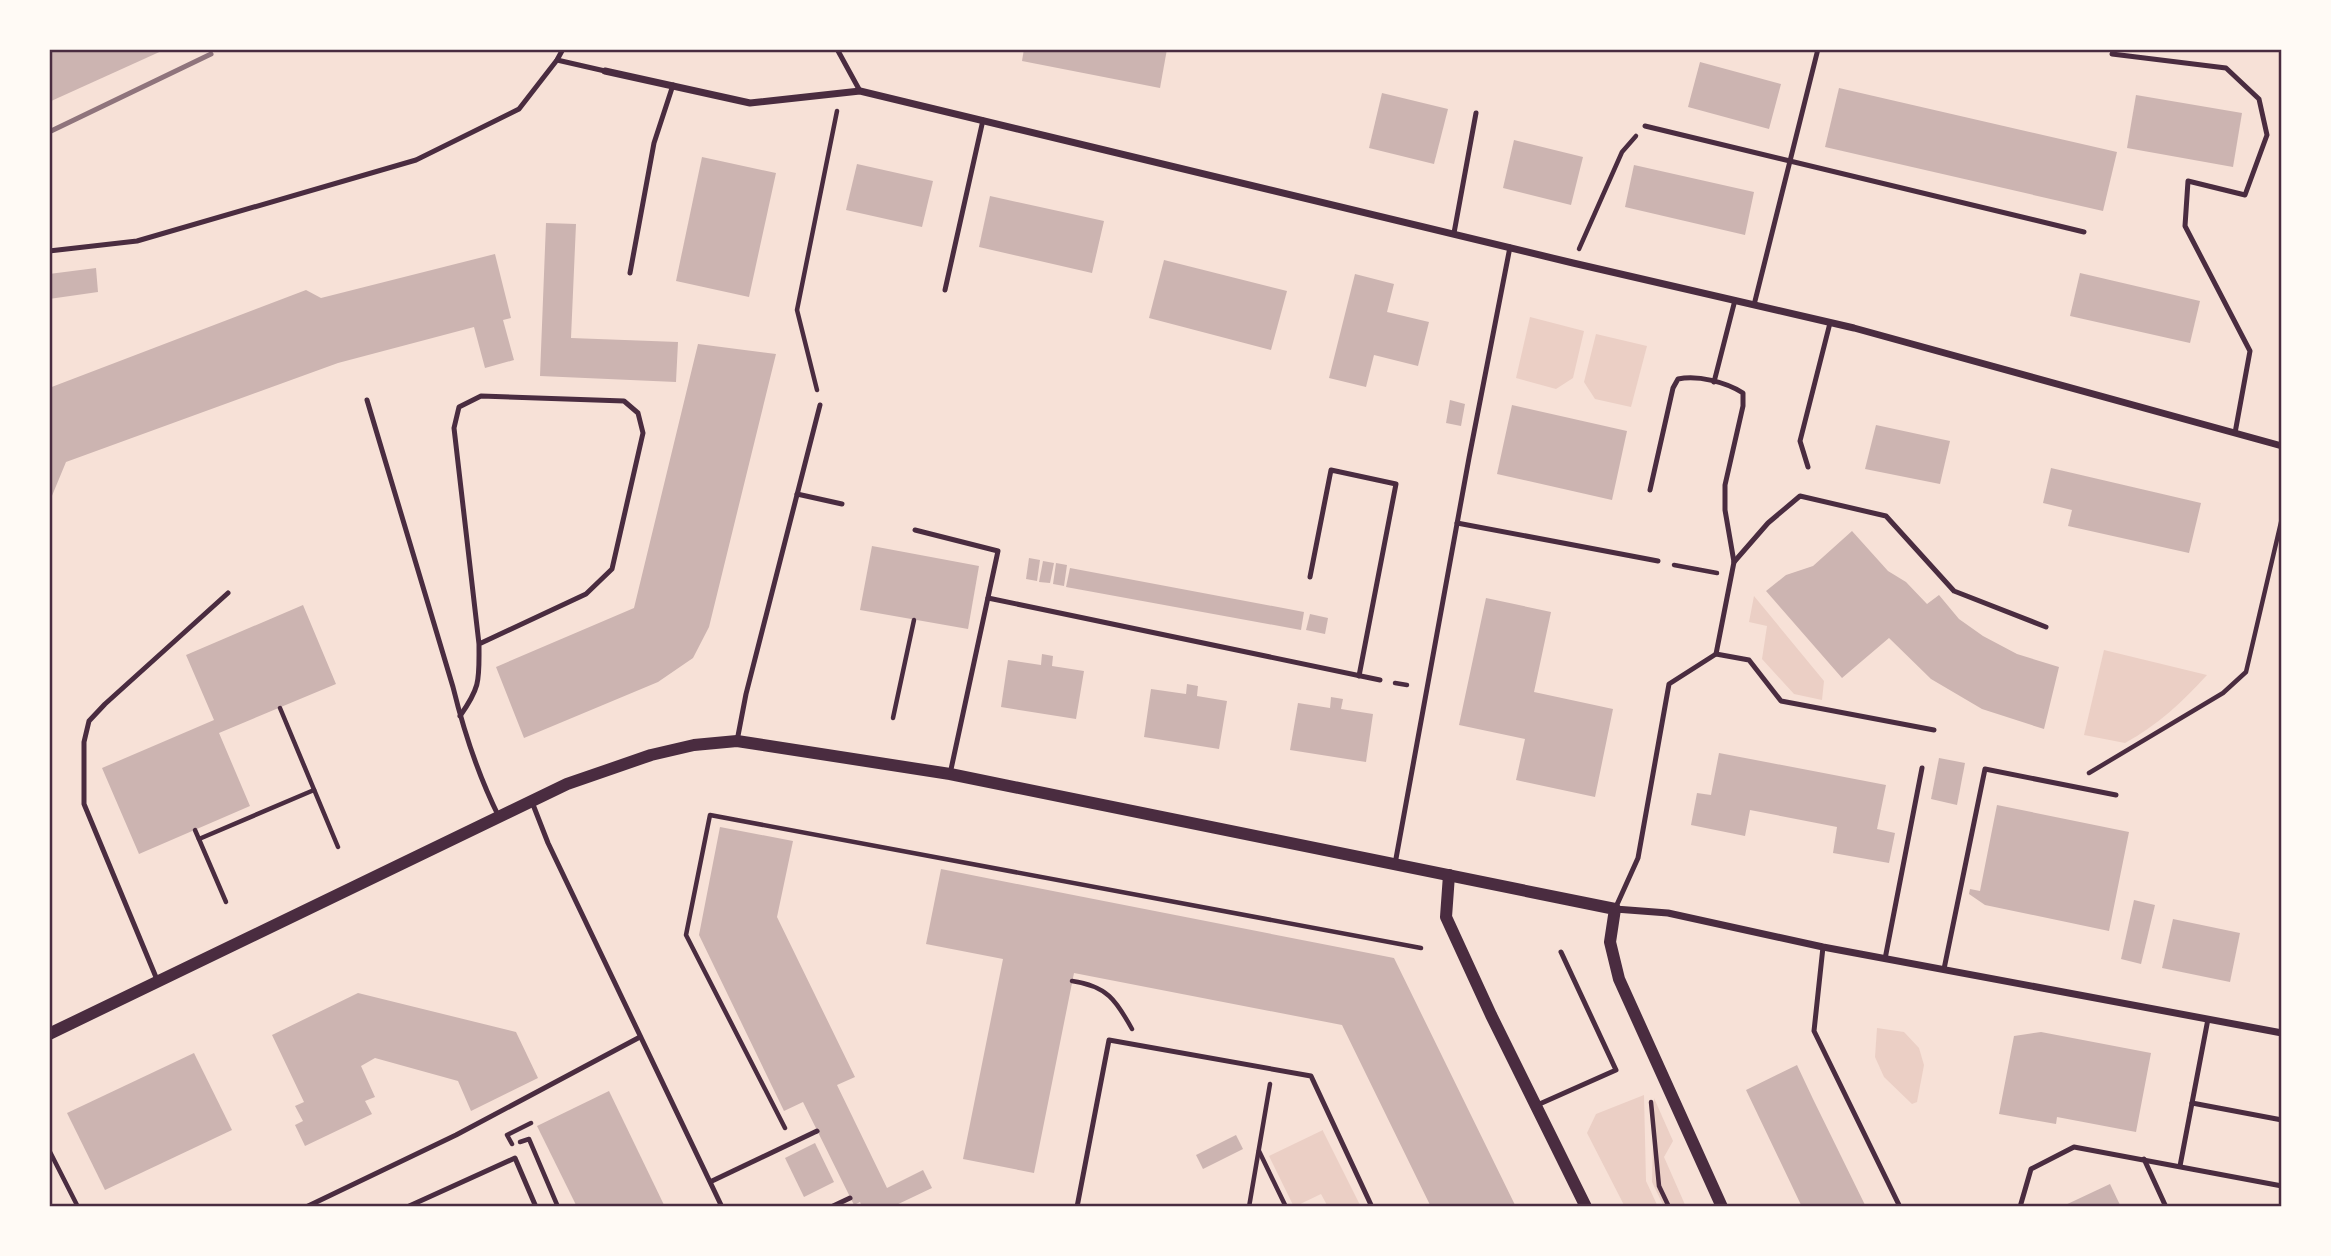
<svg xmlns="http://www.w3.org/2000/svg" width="2331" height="1256" font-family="'Exo 2',sans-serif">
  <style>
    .green { fill: #ebcfc5 }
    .building { fill: #ccb4b1 }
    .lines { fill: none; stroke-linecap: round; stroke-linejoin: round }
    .path { stroke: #4a2c40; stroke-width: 4.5 }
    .service { stroke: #4a2c40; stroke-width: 5 }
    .minor { stroke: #4a2c40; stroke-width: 7 }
    .tertiary { stroke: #4a2c40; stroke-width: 12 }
    .rail { stroke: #8f747c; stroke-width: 5 }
    .neatline { fill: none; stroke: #4a2c40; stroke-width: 2.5 }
  </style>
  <rect width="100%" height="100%" fill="#f7e1d7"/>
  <!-- green -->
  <g class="green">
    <path d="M 1530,317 L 1584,331 L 1573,378 L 1556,389 L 1516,378 Z"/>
    <path d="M 1596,334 L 1647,346 L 1631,407 L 1595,399 L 1584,382 Z"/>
    <path d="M 1754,596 L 1824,681 L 1822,700 L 1794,694 L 1762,659 L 1767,626 L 1749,622 Z"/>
    <path d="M 2104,650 L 2207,675 C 2182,702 2158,725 2125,743 L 2084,735 Z"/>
    <path d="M 1877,1028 L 1904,1032 L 1919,1048 L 1924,1065 L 1917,1102 L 1912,1104 L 1884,1077 L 1875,1057 Z"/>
    <path d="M 1644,1095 L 1646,1181 L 1658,1207 L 1625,1207 L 1587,1133 L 1596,1114 Z"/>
    <path d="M 1654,1098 L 1673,1141 L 1664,1157 L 1686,1207 L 1664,1207 L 1652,1182 Z"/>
    <path d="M 1323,1130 L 1323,1131 L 1361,1207 L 1328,1207 L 1321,1194 L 1294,1207 L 1269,1156 Z"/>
  </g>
  <!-- building -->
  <g class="building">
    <path d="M 49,49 L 166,49 L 49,102 Z"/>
    <path d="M 1024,49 L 1167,49 L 1160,88 L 1022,61 Z"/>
    <path d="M 1700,62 L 1781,84 L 1769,129 L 1688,107 Z"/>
    <path d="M 1839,88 L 2117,152 L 2103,211 L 1825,147 Z"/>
    <path d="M 1382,93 L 1448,109 L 1434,164 L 1369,148 Z"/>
    <path d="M 2136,95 L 2242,113 L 2233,167 L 2127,148 Z"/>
    <path d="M 1514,140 L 1583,157 L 1571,205 L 1503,188 Z"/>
    <path d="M 702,157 L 776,173 L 749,297 L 676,281 Z"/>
    <path d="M 857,164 L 933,181 L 922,227 L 846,210 Z"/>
    <path d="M 1634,165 L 1754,192 L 1745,235 L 1625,207 Z"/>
    <path d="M 990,196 L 1104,221 L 1092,273 L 979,247 Z"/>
    <path d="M 546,223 L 576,224 L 571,338 L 678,342 L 676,382 L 540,376 Z"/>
    <path d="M 495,254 L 511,318 L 503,320 L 514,360 L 485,368 L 474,327 L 338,363 L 66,462 L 49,503 L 49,388 L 306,290 L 321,298 Z"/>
    <path d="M 1164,260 L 1287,291 L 1271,350 L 1149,318 Z"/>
    <path d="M 96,268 L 98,292 L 49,299 L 49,274 Z"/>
    <path d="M 2080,273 L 2200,301 L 2190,343 L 2070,316 Z"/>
    <path d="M 1355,274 L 1394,284 L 1387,312 L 1429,322 L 1418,366 L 1374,355 L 1366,387 L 1329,378 Z"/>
    <path d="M 698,344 L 776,354 L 709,627 L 693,658 L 658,682 L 524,738 L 496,667 L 634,608 Z"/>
    <path d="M 1450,400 L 1465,404 L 1461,426 L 1446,423 Z"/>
    <path d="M 1512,405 L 1627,431 L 1612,500 L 1497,474 Z"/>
    <path d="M 1876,425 L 1950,441 L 1940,484 L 1865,469 Z"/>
    <path d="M 2051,468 L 2201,503 L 2189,553 L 2068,526 L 2072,510 L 2043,503 Z"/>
    <path d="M 1852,531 L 1888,571 L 1906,582 L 1927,604 L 1939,595 L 1959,619 L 1983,636 L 2017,654 L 2059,667 L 2044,729 L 1982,709 L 1931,679 L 1889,638 L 1842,678 L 1766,591 L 1786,575 L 1813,566 Z"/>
    <path d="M 872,546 L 979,566 L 968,629 L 860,610 Z"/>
    <path d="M 1029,558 L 1040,560 L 1037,581 L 1026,579 Z"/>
    <path d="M 1043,561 L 1054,563 L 1050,583 L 1039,582 Z"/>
    <path d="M 1056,563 L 1067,565 L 1064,586 L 1053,584 Z"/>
    <path d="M 1070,568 L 1304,612 L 1301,630 L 1066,587 Z"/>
    <path d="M 1486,598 L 1551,612 L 1534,692 L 1613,709 L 1595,797 L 1516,780 L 1525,739 L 1459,725 Z"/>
    <path d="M 303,605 L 336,684 L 219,733 L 250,806 L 139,854 L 102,768 L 214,720 L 186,655 Z"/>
    <path d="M 1310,614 L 1328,618 L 1325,634 L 1306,630 Z"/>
    <path d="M 1042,654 L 1053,656 L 1052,666 L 1084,671 L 1076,719 L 1001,707 L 1008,660 L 1041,665 Z"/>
    <path d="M 1187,684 L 1198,686 L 1197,696 L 1227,701 L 1219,749 L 1144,737 L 1151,689 L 1186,694 Z"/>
    <path d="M 1331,697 L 1343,699 L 1341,709 L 1373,714 L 1366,762 L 1290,750 L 1298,703 L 1330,708 Z"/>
    <path d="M 1719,753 L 1886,785 L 1877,829 L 1895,833 L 1889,863 L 1833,853 L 1837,827 L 1750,810 L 1745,836 L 1691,825 L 1697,793 L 1711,795 Z"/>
    <path d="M 1939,758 L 1965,763 L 1957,805 L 1931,799 Z"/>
    <path d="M 1997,805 L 2129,832 L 2109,931 L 1985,905 L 1969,894 L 1970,889 L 1980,891 Z"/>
    <path d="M 720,827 L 793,841 L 777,917 L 855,1077 L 837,1085 L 887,1188 L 923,1170 L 932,1188 L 892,1207 L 862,1207 L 860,1202 L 854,1205 L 803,1102 L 784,1111 L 699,935 Z"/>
    <path d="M 941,869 L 1394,958 L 1516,1207 L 1431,1207 L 1342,1025 L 1074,973 L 1034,1173 L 963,1159 L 1003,959 L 926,944 Z"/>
    <path d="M 2134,900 L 2155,905 L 2141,964 L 2121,959 Z"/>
    <path d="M 2173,919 L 2240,933 L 2230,982 L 2162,968 Z"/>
    <path d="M 358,993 L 516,1032 L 538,1078 L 471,1111 L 458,1081 L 375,1058 L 361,1066 L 375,1097 L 365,1101 L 372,1114 L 305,1146 L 295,1125 L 303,1121 L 295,1106 L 304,1102 L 272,1035 Z"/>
    <path d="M 2041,1032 L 2151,1053 L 2136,1132 L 2057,1117 L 2056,1124 L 1999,1114 L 2014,1036 Z"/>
    <path d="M 194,1053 L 232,1130 L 105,1190 L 67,1113 Z"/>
    <path d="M 1797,1065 L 1813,1099 L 1866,1207 L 1802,1207 L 1746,1090 Z"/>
    <path d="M 609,1091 L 665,1207 L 577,1207 L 537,1126 Z"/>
    <path d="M 1236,1135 L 1243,1149 L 1203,1169 L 1196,1155 Z"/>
    <path d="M 815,1143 L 834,1182 L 804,1197 L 785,1158 Z"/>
    <path d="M 2110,1184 L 2121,1207 L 2061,1207 Z"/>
  </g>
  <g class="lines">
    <!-- path -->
    <g class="path">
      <path d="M 1579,249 L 1622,152 L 1636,136"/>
      <path d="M 817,390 L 797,310 L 837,111"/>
      <path d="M 1674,565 L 1717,573"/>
      <path d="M 1395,683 L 1407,685"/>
      <path d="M 280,708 L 338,847"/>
      <path d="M 893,718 L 914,620"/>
      <path d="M 2089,773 L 2223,693 L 2246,672 L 2282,518"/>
      <path d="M 195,830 L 226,902"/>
      <path d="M 199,839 L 314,790"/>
      <path d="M 1072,981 C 1107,986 1116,1000 1132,1029"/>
      <path d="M 1651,1102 L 1659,1186 L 1669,1207"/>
      <path d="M 785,1128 L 686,935 L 710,815 L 1421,948"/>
      <path d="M 520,1142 L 529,1139 L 558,1207"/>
      <path d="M 512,1144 L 507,1135 L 531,1123"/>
      <path d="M 49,1150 L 78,1207"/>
      <path d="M 1259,1151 L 1286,1207"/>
      <path d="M 1249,1207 L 1270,1084"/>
    </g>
    <!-- service -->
    <g class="service">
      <path d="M 837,49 L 860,91"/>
      <path d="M 2112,54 L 2226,68 L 2259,99 L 2267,135 L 2245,195 L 2188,181 L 2185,226 L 2250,351 L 2235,433"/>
      <path d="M 557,60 L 605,71"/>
      <path d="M 1645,126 L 2084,232"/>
      <path d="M 1454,233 L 1476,113"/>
      <path d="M 49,251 L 137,241 L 416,160 L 519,109 L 557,60 L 563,49"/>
      <path d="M 630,273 L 654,143 L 673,85"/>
      <path d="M 945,290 L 983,120"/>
      <path d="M 1754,305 L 1818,49"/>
      <path d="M 1714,382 L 1735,300"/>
      <path d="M 367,400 L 453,687 C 464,732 478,775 499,817"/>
      <path d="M 1808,467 L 1800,441 L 1830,323"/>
      <path d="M 1650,490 L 1673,388 L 1678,379 C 1698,375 1726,382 1743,393 L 1743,406 L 1725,485 L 1725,510 L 1734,562 L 1716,654"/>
      <path d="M 797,494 L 842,504"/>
      <path d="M 1457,523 L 1658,561"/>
      <path d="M 915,530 L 998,551 L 950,774"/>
      <path d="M 1734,562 L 1768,523 L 1800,496 L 1886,516 L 1954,591 L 2046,627"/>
      <path d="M 1310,577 L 1331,470 L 1396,484 L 1359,676"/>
      <path d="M 988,598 L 1380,680"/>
      <path d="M 460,716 C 481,686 479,680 479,644 L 454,428 L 459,407 L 481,396 L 624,401 L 638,413 L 643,433 L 612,569 L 586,594 L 479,644"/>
      <path d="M 737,741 L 746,694 L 820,405"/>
      <path d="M 532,802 L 548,843 L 722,1207"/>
      <path d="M 1395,864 L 1469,458 L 1510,247"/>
      <path d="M 1615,909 L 1638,858 L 1669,684 L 1716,654 L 1749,660 L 1781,701 L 1934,730"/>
      <path d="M 1823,947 L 1814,1031 L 1900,1207"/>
      <path d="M 1885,959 L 1922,768"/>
      <path d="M 1944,969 L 1985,769 L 2116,795"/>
      <path d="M 158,982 L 84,804 L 84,742 L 89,721 L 105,704 L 228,593"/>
      <path d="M 2192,1103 L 2282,1120"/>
      <path d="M 1535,1106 L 1616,1070 L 1561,952"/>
      <path d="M 2144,1159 L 2166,1207"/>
      <path d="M 2180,1166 L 2208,1019"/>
      <path d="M 712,1181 L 817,1131"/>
      <path d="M 306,1207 L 456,1135 L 640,1037"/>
      <path d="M 407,1207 L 515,1158 L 536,1207"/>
      <path d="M 831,1207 L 850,1198"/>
      <path d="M 1077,1207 L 1109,1040 L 1311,1076 L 1372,1207"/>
      <path d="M 2020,1207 L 2031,1169 L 2074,1147 L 2282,1186"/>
    </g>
    <!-- minor -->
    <g class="minor">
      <path d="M 605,71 L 750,103 L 860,91 L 1573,263 L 1854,328 L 2282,446"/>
      <path d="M 1615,909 L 1668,913 L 1823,947 L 2282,1033"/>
    </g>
    <!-- tertiary -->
    <g class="tertiary">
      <path d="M 1449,875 L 1446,917 L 1491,1015 L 1586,1207"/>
      <path d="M 49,1034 L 567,784 L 651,755 L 694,745 L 737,741 L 950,774 L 1615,909 L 1610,942 L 1619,979 L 1722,1207"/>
    </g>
    <!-- rail -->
    <path class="rail" d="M 49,132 L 211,54"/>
  </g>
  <!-- border -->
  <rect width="2331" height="1256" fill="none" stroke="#fffaf5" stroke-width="102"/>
  <rect x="51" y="51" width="2229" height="1154" class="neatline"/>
</svg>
